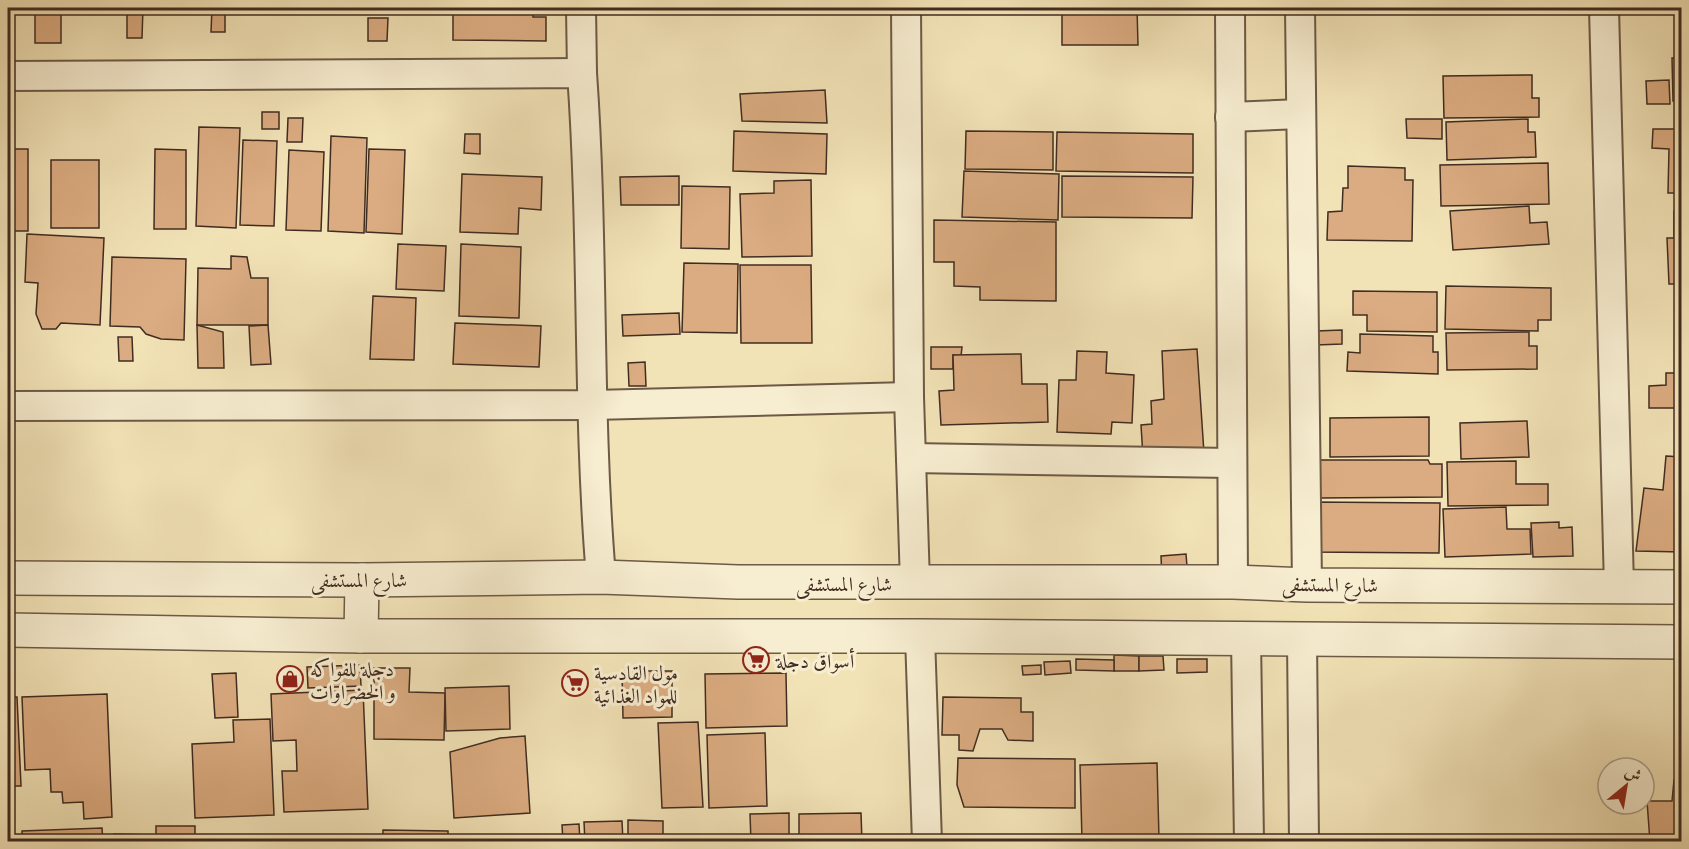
<svg xmlns="http://www.w3.org/2000/svg" width="1689" height="849" font-family="'Gentium Book Plus',Amiri,serif">
  <style>
    .building { fill: #dbac81; stroke: #412c21; stroke-width: 1.5 }
    .lines { fill: none; stroke-linecap: round; stroke-linejoin: round }
    .minor-casing { stroke: #6d5a46; stroke-width: 32 }
    .tertiary-casing { stroke: #6d5a46; stroke-width: 36 }
    .minor { stroke: #f7edd0; stroke-width: 28 }
    .tertiary { stroke: #f7edd0; stroke-width: 33 }
    .labels { text-anchor: middle; dominant-baseline: central; stroke-width: 6; stroke-linejoin: round; paint-order: stroke }
    .street-label { font-size: 20px; fill: #412c21; stroke: #f7edd0 }
    .poi-label { font-size: 20px; fill: #412c21; stroke: #f7edd0; text-anchor: start }
  </style>
  <rect width="100%" height="100%" fill="#f2e3b7"/>
  <filter id="stains"><feTurbulence type="fractalNoise" baseFrequency=".00333" numOctaves="4"/><feColorMatrix values="0 0 0 0 .2 0 0 0 0 .09 0 0 0 0 .02 0 0 0 .5 -.17"/></filter>
  <radialGradient id="worn" r=".72"><stop offset=".6" stop-color="#630" stop-opacity="0"/><stop offset="1" stop-color="#630" stop-opacity=".3"/></radialGradient>
  <!-- building -->
  <g class="building">
    <rect x="8" y="8" width="16" height="6"/>
    <rect x="35" y="8" width="26" height="35"/>
    <path d="M 127,8 L 143,8 L 142,38 L 127,38 Z"/>
    <path d="M 212,8 L 225,8 L 225,32 L 211,32 Z"/>
    <path d="M 453,8 L 533,8 L 533,17 L 546,17 L 546,41 L 453,40 Z"/>
    <path d="M 1062,8 L 1137,8 L 1138,45 L 1062,45 Z"/>
    <path d="M 1674,8 L 1682,8 L 1682,20 L 1675,20 Z"/>
    <path d="M 368,18 L 388,18 L 387,41 L 368,41 Z"/>
    <path d="M 1672,58 L 1682,58 L 1682,101 L 1673,101 Z"/>
    <path d="M 1532,75 L 1532,98 L 1539,98 L 1539,117 L 1444,118 L 1443,76 Z"/>
    <path d="M 1669,80 L 1670,104 L 1647,104 L 1646,81 Z"/>
    <path d="M 825,90 L 827,123 L 742,121 L 740,94 Z"/>
    <rect x="262" y="112" width="17" height="17"/>
    <path d="M 288,118 L 303,118 L 302,142 L 287,142 Z"/>
    <path d="M 1406,119 L 1442,119 L 1442,139 L 1407,138 Z"/>
    <path d="M 1528,119 L 1528,132 L 1535,132 L 1536,157 L 1447,160 L 1446,122 Z"/>
    <path d="M 199,127 L 240,128 L 236,228 L 196,226 Z"/>
    <path d="M 1653,129 L 1682,129 L 1682,193 L 1668,193 L 1669,149 L 1652,148 Z"/>
    <path d="M 734,131 L 827,134 L 826,174 L 733,171 Z"/>
    <path d="M 966,131 L 1053,132 L 1053,170 L 965,169 Z"/>
    <path d="M 1057,132 L 1193,134 L 1193,173 L 1056,171 Z"/>
    <path d="M 465,134 L 480,134 L 480,154 L 464,153 Z"/>
    <path d="M 331,136 L 367,138 L 364,233 L 328,231 Z"/>
    <path d="M 243,140 L 277,141 L 274,226 L 240,225 Z"/>
    <rect x="8" y="149" width="20" height="82"/>
    <path d="M 155,149 L 186,150 L 186,229 L 154,229 Z"/>
    <path d="M 369,149 L 405,150 L 402,234 L 366,232 Z"/>
    <path d="M 289,150 L 324,152 L 321,231 L 286,230 Z"/>
    <rect x="51" y="160" width="48" height="68"/>
    <path d="M 1548,163 L 1549,204 L 1441,206 L 1440,165 Z"/>
    <path d="M 1348,166 L 1405,168 L 1405,180 L 1413,180 L 1412,241 L 1327,240 L 1328,212 L 1342,211 L 1343,188 L 1348,188 Z"/>
    <path d="M 964,171 L 1059,174 L 1058,220 L 962,217 Z"/>
    <path d="M 462,174 L 542,177 L 541,210 L 519,208 L 518,234 L 460,232 Z"/>
    <path d="M 679,176 L 679,205 L 621,205 L 620,177 Z"/>
    <path d="M 1062,176 L 1193,177 L 1192,218 L 1062,217 Z"/>
    <path d="M 811,180 L 812,256 L 742,257 L 740,194 L 774,193 L 774,181 Z"/>
    <path d="M 682,186 L 730,187 L 729,249 L 681,248 Z"/>
    <path d="M 1529,206 L 1530,223 L 1547,222 L 1549,244 L 1453,250 L 1450,211 Z"/>
    <path d="M 1674,211 L 1682,211 L 1682,284 L 1669,284 L 1667,238 L 1674,238 Z"/>
    <path d="M 934,220 L 1056,222 L 1056,301 L 980,300 L 980,287 L 954,286 L 954,262 L 934,262 Z"/>
    <path d="M 27,234 L 104,238 L 100,325 L 61,323 L 56,329 L 42,329 L 36,314 L 38,283 L 25,282 Z"/>
    <path d="M 398,244 L 446,246 L 444,291 L 396,289 Z"/>
    <path d="M 461,244 L 521,247 L 519,318 L 459,316 Z"/>
    <path d="M 231,256 L 247,257 L 251,278 L 268,278 L 268,325 L 197,325 L 198,268 L 231,269 Z"/>
    <path d="M 112,257 L 186,259 L 184,340 L 161,339 L 146,334 L 140,327 L 110,326 Z"/>
    <path d="M 684,263 L 738,264 L 737,333 L 682,332 Z"/>
    <path d="M 740,265 L 811,265 L 812,343 L 741,343 Z"/>
    <path d="M 1446,286 L 1551,288 L 1551,320 L 1538,320 L 1538,331 L 1445,329 Z"/>
    <path d="M 1353,291 L 1437,292 L 1437,332 L 1367,331 L 1367,315 L 1353,315 Z"/>
    <path d="M 373,296 L 416,298 L 414,360 L 370,359 Z"/>
    <path d="M 679,313 L 680,334 L 623,336 L 622,315 Z"/>
    <path d="M 455,323 L 541,326 L 539,367 L 453,364 Z"/>
    <path d="M 197,325 L 223,332 L 224,368 L 198,368 Z"/>
    <path d="M 268,325 L 271,364 L 251,365 L 249,326 Z"/>
    <path d="M 1342,330 L 1342,344 L 1316,345 L 1316,331 Z"/>
    <path d="M 1529,332 L 1529,346 L 1537,346 L 1537,369 L 1447,370 L 1446,333 Z"/>
    <path d="M 1360,334 L 1433,336 L 1433,352 L 1438,352 L 1438,374 L 1347,371 L 1348,352 L 1360,353 Z"/>
    <path d="M 118,337 L 132,337 L 133,361 L 119,361 Z"/>
    <path d="M 931,347 L 962,347 L 961,356 L 953,355 L 953,369 L 931,369 Z"/>
    <path d="M 1197,349 L 1204,453 L 1143,457 L 1141,425 L 1152,424 L 1151,401 L 1164,399 L 1162,351 Z"/>
    <path d="M 1077,351 L 1107,352 L 1106,373 L 1134,375 L 1132,423 L 1112,422 L 1111,434 L 1057,432 L 1059,380 L 1076,380 Z"/>
    <path d="M 1021,354 L 1022,384 L 1047,384 L 1048,422 L 941,425 L 939,391 L 954,390 L 953,355 Z"/>
    <path d="M 645,362 L 646,386 L 629,386 L 628,363 Z"/>
    <path d="M 1666,373 L 1682,373 L 1682,408 L 1649,408 L 1649,386 L 1666,385 Z"/>
    <path d="M 1429,417 L 1429,456 L 1330,457 L 1330,418 Z"/>
    <path d="M 1527,421 L 1529,457 L 1461,459 L 1460,423 Z"/>
    <path d="M 1666,456 L 1682,457 L 1682,552 L 1636,551 L 1644,488 L 1663,490 Z"/>
    <path d="M 1319,460 L 1428,460 L 1430,464 L 1442,464 L 1442,497 L 1319,498 Z"/>
    <path d="M 1516,461 L 1516,484 L 1548,484 L 1548,505 L 1448,506 L 1447,462 Z"/>
    <path d="M 1310,502 L 1440,503 L 1439,553 L 1310,552 Z"/>
    <path d="M 1506,507 L 1507,529 L 1530,529 L 1531,554 L 1445,557 L 1443,509 Z"/>
    <path d="M 1559,522 L 1559,528 L 1572,527 L 1573,556 L 1533,557 L 1531,523 Z"/>
    <path d="M 1186,554 L 1188,579 L 1162,580 L 1161,556 Z"/>
    <path d="M 1114,655 L 1139,656 L 1139,671 L 1114,671 Z"/>
    <path d="M 1139,656 L 1163,656 L 1164,670 L 1139,671 Z"/>
    <path d="M 1076,659 L 1114,660 L 1114,671 L 1076,670 Z"/>
    <path d="M 1177,659 L 1207,659 L 1207,672 L 1177,673 Z"/>
    <path d="M 1070,661 L 1071,673 L 1045,675 L 1044,662 Z"/>
    <path d="M 360,665 L 361,686 L 308,688 L 307,667 Z"/>
    <path d="M 1041,665 L 1041,674 L 1023,675 L 1022,666 Z"/>
    <path d="M 374,668 L 410,668 L 409,692 L 445,693 L 444,740 L 374,739 Z"/>
    <path d="M 622,671 L 672,671 L 672,717 L 623,718 Z"/>
    <path d="M 236,673 L 238,717 L 215,718 L 212,674 Z"/>
    <path d="M 786,673 L 787,726 L 706,728 L 705,674 Z"/>
    <path d="M 509,686 L 510,729 L 446,731 L 445,688 Z"/>
    <path d="M 363,690 L 368,809 L 284,812 L 282,771 L 297,771 L 296,740 L 273,741 L 271,694 Z"/>
    <path d="M 107,694 L 112,817 L 84,819 L 83,802 L 63,803 L 62,792 L 51,792 L 50,769 L 25,770 L 22,697 Z"/>
    <path d="M 8,697 L 17,697 L 21,786 L 8,786 Z"/>
    <path d="M 943,697 L 1021,698 L 1021,712 L 1033,712 L 1033,741 L 1008,740 L 1002,729 L 980,729 L 973,751 L 959,750 L 959,735 L 942,735 Z"/>
    <path d="M 270,719 L 274,815 L 195,818 L 192,744 L 234,742 L 233,720 Z"/>
    <path d="M 698,722 L 703,807 L 662,808 L 658,723 Z"/>
    <path d="M 765,733 L 767,806 L 709,808 L 707,735 Z"/>
    <path d="M 525,736 L 530,813 L 454,818 L 450,752 L 500,738 Z"/>
    <path d="M 958,758 L 1075,759 L 1075,808 L 964,807 L 957,785 Z"/>
    <path d="M 1157,763 L 1159,838 L 1082,840 L 1080,765 Z"/>
    <path d="M 1682,779 L 1682,842 L 1650,842 L 1647,801 L 1672,801 L 1674,780 Z"/>
    <path d="M 789,813 L 789,842 L 751,842 L 750,814 Z"/>
    <path d="M 861,813 L 862,842 L 799,842 L 799,814 Z"/>
    <path d="M 628,820 L 663,821 L 663,842 L 628,842 Z"/>
    <path d="M 622,821 L 623,842 L 585,842 L 584,822 Z"/>
    <path d="M 579,824 L 580,842 L 563,842 L 562,825 Z"/>
    <rect x="156" y="826" width="39" height="16"/>
    <path d="M 102,828 L 103,842 L 22,842 L 22,831 Z"/>
    <path d="M 383,830 L 448,831 L 448,842 L 383,842 Z"/>
    <path d="M 114,834 L 151,835 L 151,842 L 114,842 Z"/>
    <path d="M 251,837 L 251,842 L 198,842 L 197,839 Z"/>
  </g>
  <g class="lines">
    <defs>
      <g id="minor">
        <path d="M 581,8 L 582,73"/>
        <path d="M 906,8 L 909,397 L 915,583"/>
        <path d="M 1230,8 L 1233,582"/>
        <path d="M 1300,8 L 1307,585"/>
        <path d="M 1604,8 L 1619,587"/>
        <path d="M 8,76 L 582,73 C 594,241 587,409 601,577"/>
        <path d="M 1230,117 L 1301,114"/>
        <path d="M 8,406 L 593,405 L 909,397"/>
        <path d="M 911,458 L 1232,463"/>
        <path d="M 920,636 L 927,842"/>
        <path d="M 1246,638 L 1249,842"/>
        <path d="M 1302,639 L 1304,842"/>
      </g>
      <g id="tertiary">
        <path d="M 8,578 L 362,580 L 601,577 L 738,582 L 1233,582 L 1307,585 L 1682,587"/>
        <path d="M 8,630 L 361,636 L 920,636 L 1682,642"/>
        <path d="M 361,636 L 362,580"/>
      </g>
    </defs>
    <!-- minor casing -->
    <use href="#minor" class="minor-casing"/>
    <!-- tertiary casing -->
    <use href="#tertiary" class="tertiary-casing"/>
    <!-- minor -->
    <use href="#minor" class="minor"/>
    <!-- tertiary -->
    <use href="#tertiary" class="tertiary"/>
  </g>
  <!-- icons -->
  <defs>
    <symbol id="supermarket-ring" viewBox="-11 -11 22 22"><circle r="9.5" fill="#f7edd0" stroke="#8f2418" stroke-width="1.5"/><path d="M-6-5.5h2.5l.6 2H6L4.5 2H-2.5L-4.4-4H-6ZM-1.5 3.2a1.3 1.3 0 1 0 .1 0ZM3 3.2a1.3 1.3 0 1 0 .1 0Z" fill="#8f2418"/></symbol>
    <symbol id="shop-ring" viewBox="-11 -11 22 22"><circle r="9.5" fill="#f7edd0" stroke="#8f2418" stroke-width="1.5"/><path d="M-5-2.5h2.3a2.7 3.5 0 0 1 5.4 0H5L5.5 6h-11ZM-1.5-2.5h3a1.5 2.3 0 0 0-3 0Z" fill="#8f2418"/></symbol>
  </defs>
  <g fill-rule="evenodd">
    <use href="#supermarket-ring" x="741" y="645" width="30" height="30"/>
    <use href="#shop-ring" x="275" y="664" width="30" height="30"/>
    <use href="#supermarket-ring" x="560" y="668" width="30" height="30"/>
  </g>
  <g class="labels">
    <!-- street labels -->
    <g class="street-label">
      <text x="359" y="579">شارع المستشفى</text>
      <text x="844" y="583">شارع المستشفى</text>
      <text transform="translate(1330 584) rotate(1)">شارع المستشفى</text>
    </g>
    <!-- poi labels -->
    <g class="poi-label">
      <text x="776" y="660">أسواق دجلة</text>
      <text x="310" y="668">دجلة للفواكه<tspan x="310" dy="23">و الخضراوات</tspan></text>
      <text x="594" y="672">مول القادسية<tspan x="594" dy="23">للمواد الغذائية</tspan></text>
    </g>
  </g>
  <!-- margin -->
  <rect width="1689" height="849" fill="none" stroke="#f2e3b7" stroke-width="30"/>
  <rect x="9" y="9" width="1671" height="831" fill="none" stroke="#412c21" stroke-width="3"/>
  <rect x="15" y="15" width="1659" height="819" fill="none" stroke="#412c21" stroke-width="1.5"/>
  <!-- north arrow -->
  <g transform="translate(1626 786) rotate(30)"><circle r="28" fill="#f7edd0" stroke="#aea08a" stroke-width="1.5"/>
  <path d="M0-4.5L10 22L0 15L-10 22Z" fill="#8f2418"/>
  <text y="-9" font-size="16" font-weight="bold" text-anchor="middle" fill="#412c21">ش</text>
  </g>
  <rect width="100%" height="100%" filter="url(#stains)"/>
  <rect width="100%" height="100%" fill="url(#worn)"/>
</svg>
